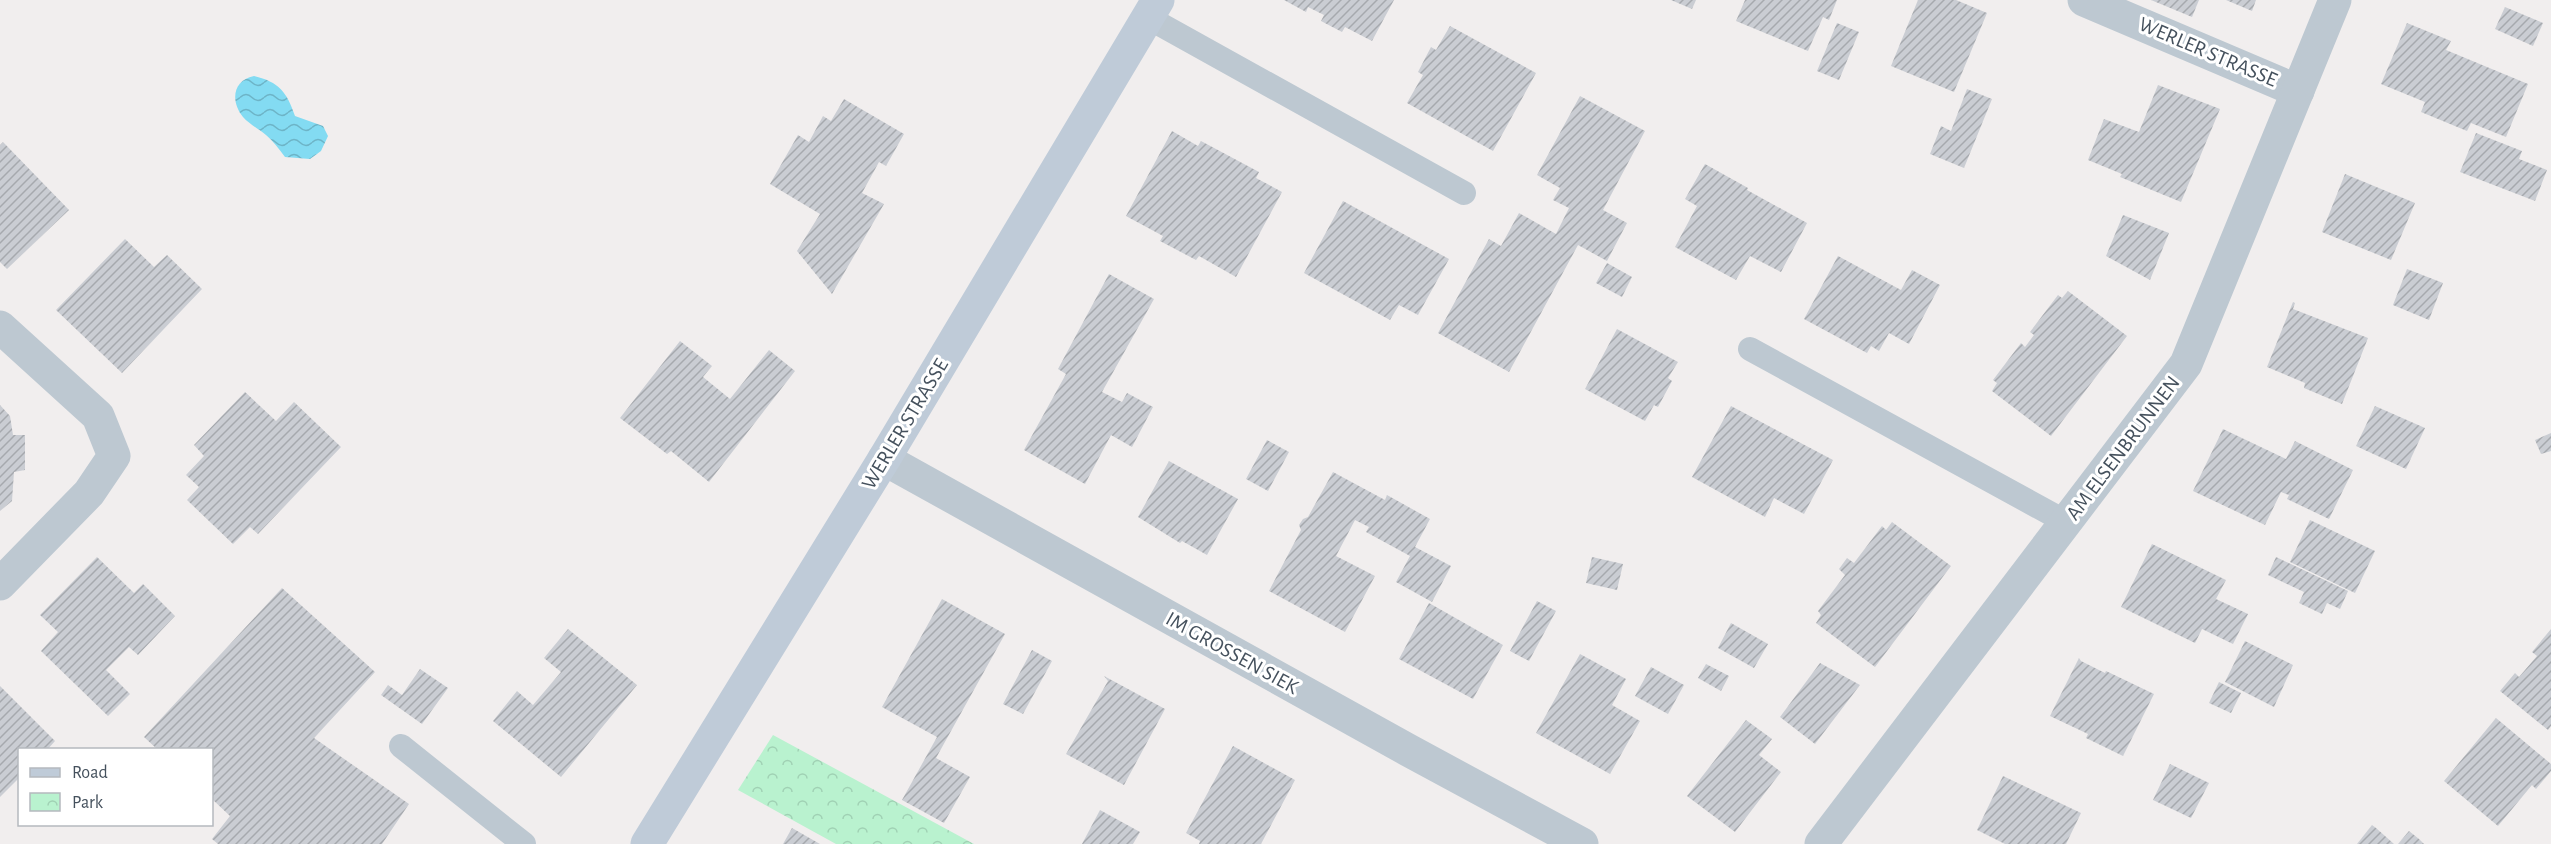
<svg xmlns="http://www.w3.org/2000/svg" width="2551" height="844" font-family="'Alegreya Sans',sans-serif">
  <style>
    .park { fill: url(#park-crowns) }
    .water { fill: url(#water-waves) }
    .building { fill: url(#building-hatch) }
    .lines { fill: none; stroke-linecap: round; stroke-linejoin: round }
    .service { stroke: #bdc8d1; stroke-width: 24 }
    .minor { stroke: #bdc8d1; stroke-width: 33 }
    .secondary { stroke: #bfcbd8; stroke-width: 33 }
    .labels { text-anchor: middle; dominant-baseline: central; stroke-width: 6; stroke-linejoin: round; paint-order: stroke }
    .street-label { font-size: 21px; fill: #45515d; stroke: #fff }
  </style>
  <defs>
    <pattern id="park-crowns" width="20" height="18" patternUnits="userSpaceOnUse" patternTransform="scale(1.5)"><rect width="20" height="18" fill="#b9f2cf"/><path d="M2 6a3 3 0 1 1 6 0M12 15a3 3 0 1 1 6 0" fill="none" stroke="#a0d1b4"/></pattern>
    <pattern id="water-waves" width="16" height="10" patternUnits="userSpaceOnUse" patternTransform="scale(1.5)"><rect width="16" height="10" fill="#83dbf2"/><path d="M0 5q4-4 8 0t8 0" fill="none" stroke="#6db4c7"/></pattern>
    <pattern id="building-hatch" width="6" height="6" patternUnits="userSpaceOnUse" patternTransform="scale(1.5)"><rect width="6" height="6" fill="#cacdd3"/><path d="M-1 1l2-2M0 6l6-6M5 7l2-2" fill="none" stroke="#a6a9ae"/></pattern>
  </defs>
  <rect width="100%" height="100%" fill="#f1eeee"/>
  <!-- park -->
  <path class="park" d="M 773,735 L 974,844 L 836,844 L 738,790 Z"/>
  <!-- water -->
  <path class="water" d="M 254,76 C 279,82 287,92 295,116 L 323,126 L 328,136 L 321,151 L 310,159 L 285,157 C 279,149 273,141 266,135 C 259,129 249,124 243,117 C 230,101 233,80 254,76 Z"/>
  <!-- building -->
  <g class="building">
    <path d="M 1284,0 L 1394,0 L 1372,41 L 1345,27 L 1342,32 L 1321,21 L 1324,15 L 1308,7 L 1306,12 Z"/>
    <path d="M 1671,0 L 1696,0 L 1692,9 Z"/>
    <path d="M 1745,0 L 1837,0 L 1829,20 L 1823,17 L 1808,51 L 1736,21 Z"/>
    <path d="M 1918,0 L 1956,0 L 1987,13 L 1954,92 L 1891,66 Z"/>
    <path d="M 2151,0 L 2199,0 L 2192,17 Z"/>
    <path d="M 2226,0 L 2256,0 L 2252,11 Z"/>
    <path d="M 2505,7 L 2543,23 L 2533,46 L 2495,29 Z"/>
    <path d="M 1837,23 L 1859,32 L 1839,80 L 1817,71 Z"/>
    <path d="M 2407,23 L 2451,41 L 2446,50 L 2528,84 L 2506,137 L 2471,123 L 2467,131 L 2421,112 L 2425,102 L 2381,84 Z"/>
    <path d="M 1450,26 L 1536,73 L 1493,151 L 1407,103 L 1423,75 L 1418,72 L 1431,47 L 1436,50 Z"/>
    <path d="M 2158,85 L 2220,109 L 2181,202 L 2120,177 L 2122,174 L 2088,160 L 2104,119 L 2139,132 Z"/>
    <path d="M 1967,89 L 1992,99 L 1964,168 L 1930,154 L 1941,126 L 1951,131 Z"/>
    <path d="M 1580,96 L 1645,131 L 1603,210 L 1627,223 L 1607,261 L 1578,245 L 1509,372 L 1438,333 L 1489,239 L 1501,246 L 1519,213 L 1556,234 L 1569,208 L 1553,200 L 1560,188 L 1537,175 Z"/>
    <path d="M 844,99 L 904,134 L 886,166 L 879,162 L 862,193 L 884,204 L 832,294 L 797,251 L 820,214 L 770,184 L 798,135 L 809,142 L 823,116 L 831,121 Z"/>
    <path d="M 1172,131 L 1198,146 L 1201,141 L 1259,172 L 1256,178 L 1282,192 L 1236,277 L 1199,256 L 1196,260 L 1160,241 L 1163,236 L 1126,216 Z"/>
    <path d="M 2476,133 L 2522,151 L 2519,159 L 2547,170 L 2535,201 L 2460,172 Z"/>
    <path d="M 3,142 L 69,210 L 7,269 L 0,262 L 0,145 Z"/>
    <path d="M 1705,164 L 1748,188 L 1747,190 L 1807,223 L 1781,272 L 1750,256 L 1736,280 L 1675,247 L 1697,206 L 1685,199 Z"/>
    <path d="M 2345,174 L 2415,203 L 2391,260 L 2322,232 Z"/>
    <path d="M 1343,201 L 1449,259 L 1418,315 L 1399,305 L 1390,320 L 1304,273 Z"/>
    <path d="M 2123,215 L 2169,233 L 2150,280 L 2106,256 Z"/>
    <path d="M 125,239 L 154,267 L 167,255 L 202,289 L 122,373 L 56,310 Z"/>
    <path d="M 1838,256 L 1901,290 L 1912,270 L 1940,285 L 1909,344 L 1889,333 L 1879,351 L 1871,346 L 1867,353 L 1804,319 Z"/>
    <path d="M 1607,263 L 1632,277 L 1622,297 L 1596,283 Z"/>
    <path d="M 2407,269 L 2443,283 L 2429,320 L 2393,305 Z"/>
    <path d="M 1109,274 L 1154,299 L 1102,392 L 1122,402 L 1127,393 L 1153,407 L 1132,447 L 1111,435 L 1085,484 L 1024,450 L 1066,374 L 1058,369 Z"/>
    <path d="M 2068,291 L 2127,336 L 2051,436 L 1992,391 L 1997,383 L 1993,380 L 2021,343 L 2025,347 L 2034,335 L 2030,332 L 2058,295 L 2062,298 Z"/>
    <path d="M 2293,302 L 2295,303 L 2293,309 L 2368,338 L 2342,404 L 2304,388 L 2305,383 L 2267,367 Z"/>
    <path d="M 1617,329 L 1678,362 L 1668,378 L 1672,381 L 1658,407 L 1654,405 L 1645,421 L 1585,389 Z"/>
    <path d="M 680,341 L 712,366 L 703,377 L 730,399 L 769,350 L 795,371 L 709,482 L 671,451 L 667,454 L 620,418 Z"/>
    <path d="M 245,392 L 276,421 L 294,402 L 341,447 L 258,534 L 250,527 L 233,544 L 187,500 L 199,487 L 186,475 L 204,456 L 194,445 Z"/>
    <path d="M 0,405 L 10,416 L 13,435 L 25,435 L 25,470 L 14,472 L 12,501 L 0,511 Z"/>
    <path d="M 1731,406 L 1833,460 L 1804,514 L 1774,498 L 1765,517 L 1692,477 Z"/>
    <path d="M 2375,406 L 2425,428 L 2406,469 L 2356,446 Z"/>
    <path d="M 2223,429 L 2286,459 L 2295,441 L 2353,470 L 2329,519 L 2287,499 L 2289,495 L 2281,492 L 2265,525 L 2193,491 Z"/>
    <path d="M 2551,433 L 2551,451 L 2541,454 L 2535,440 Z"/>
    <path d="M 1267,440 L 1289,452 L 1268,491 L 1246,479 Z"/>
    <path d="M 1169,461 L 1238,499 L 1207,555 L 1182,541 L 1180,543 L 1138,517 Z"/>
    <path d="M 1333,472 L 1385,500 L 1387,495 L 1430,519 L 1415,547 L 1451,566 L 1432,602 L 1396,582 L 1410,556 L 1366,532 L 1369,527 L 1355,520 L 1336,556 L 1375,576 L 1345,632 L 1269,591 L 1301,530 L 1299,525 L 1303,519 L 1308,517 Z"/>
    <path d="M 2310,520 L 2375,551 L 2355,593 L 2290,562 Z"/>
    <path d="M 1892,522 L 1951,566 L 1875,667 L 1816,623 L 1821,615 L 1818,611 L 1845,575 L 1839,569 L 1847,558 L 1854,563 L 1882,526 L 1886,530 Z"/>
    <path d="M 2152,544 L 2226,580 L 2216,599 L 2248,614 L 2233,644 L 2202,629 L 2195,643 L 2121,607 Z"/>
    <path d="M 97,557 L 134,593 L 143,584 L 175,616 L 138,655 L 129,647 L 106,670 L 130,694 L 108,716 L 41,651 L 58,632 L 40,615 Z"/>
    <path d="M 1592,557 L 1623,564 L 1617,590 L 1586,583 Z"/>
    <path d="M 2276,557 L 2348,591 L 2340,609 L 2327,603 L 2322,614 L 2299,603 L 2304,592 L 2268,575 Z"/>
    <path d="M 282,588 L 375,672 L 314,738 L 409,804 L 382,844 L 218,844 L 212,839 L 230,816 L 212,799 L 212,750 L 158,750 L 144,737 Z"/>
    <path d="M 942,599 L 1005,634 L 936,758 L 970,777 L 944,823 L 902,800 L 937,737 L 882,707 Z"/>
    <path d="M 1537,601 L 1556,611 L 1529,661 L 1510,651 Z"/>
    <path d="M 1429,603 L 1503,645 L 1473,699 L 1399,659 Z"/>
    <path d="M 1731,623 L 1768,644 L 1754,668 L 1718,648 Z"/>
    <path d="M 568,629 L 637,685 L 561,777 L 493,721 L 517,691 L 533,705 L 561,672 L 544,658 Z"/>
    <path d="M 2551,629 L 2551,726 L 2548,730 L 2500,691 L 2515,673 L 2519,677 L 2537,656 L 2532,652 Z"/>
    <path d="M 2245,641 L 2293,665 L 2274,707 L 2225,682 Z"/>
    <path d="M 1032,650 L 1052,661 L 1023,714 L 1003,704 Z"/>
    <path d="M 1580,654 L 1626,679 L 1612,705 L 1640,721 L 1610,774 L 1536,733 Z"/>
    <path d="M 2079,658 L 2081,661 L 2105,673 L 2106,671 L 2154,694 L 2123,756 L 2086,738 L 2088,734 L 2050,716 Z"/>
    <path d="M 1820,663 L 1860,685 L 1815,744 L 1780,717 Z"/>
    <path d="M 1706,664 L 1729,676 L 1721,691 L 1698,678 Z"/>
    <path d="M 1651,667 L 1684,685 L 1668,714 L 1635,696 Z"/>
    <path d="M 420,669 L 448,688 L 422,724 L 381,695 L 388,685 L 402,695 Z"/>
    <path d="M 1104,676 L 1165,709 L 1124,785 L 1066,754 L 1108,681 Z"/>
    <path d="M 2219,682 L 2241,693 L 2231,713 L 2209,703 Z"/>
    <path d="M 0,686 L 55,741 L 47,750 L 20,750 L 20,777 L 0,797 Z"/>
    <path d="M 2496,718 L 2551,764 L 2551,771 L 2536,789 L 2532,785 L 2498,826 L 2444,781 Z"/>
    <path d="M 1746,720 L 1772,739 L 1759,755 L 1781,772 L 1735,832 L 1687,796 Z"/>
    <path d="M 1233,746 L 1295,780 L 1261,844 L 1199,844 L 1200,841 L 1186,833 Z"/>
    <path d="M 2170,764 L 2209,783 L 2191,818 L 2153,800 Z"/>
    <path d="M 2003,776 L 2081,813 L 2066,844 L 2005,844 L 1977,830 Z"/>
    <path d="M 1100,810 L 1140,832 L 1133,844 L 1082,844 Z"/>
    <path d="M 2372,825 L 2376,828 L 2394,844 L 2357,844 Z"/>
    <path d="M 792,828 L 820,844 L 783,844 Z"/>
    <path d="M 2409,831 L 2419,839 L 2424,844 L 2398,844 Z"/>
  </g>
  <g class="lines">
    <!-- service -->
    <g class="service">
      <path d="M 1147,17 L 1464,193"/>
      <path d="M 1750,349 L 2066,522"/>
      <path d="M 401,746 L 524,844"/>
    </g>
    <!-- minor -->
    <g class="minor">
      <path d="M 2084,0 L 2298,91"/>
      <path d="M 0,327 L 98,416 L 114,456 L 89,493 L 0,584"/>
      <path d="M 884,459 L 1408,750 L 1582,844"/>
      <path d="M 1821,844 L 2186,364 L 2335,0"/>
    </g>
    <!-- secondary -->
    <path class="secondary" d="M 647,844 L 884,459 L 1158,0"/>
  </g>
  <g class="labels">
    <!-- street labels -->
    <g class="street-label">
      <text transform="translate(2208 52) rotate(23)">WERLER STRASSE</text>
      <text transform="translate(905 424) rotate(-59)">WERLER STRASSE</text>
      <text transform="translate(2123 448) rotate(-53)">AM ELSENBRUNNEN</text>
      <text transform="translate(1232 653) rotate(29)">IM GROSSEN SIEK</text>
    </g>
  </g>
  <!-- legend -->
  <rect x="18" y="748" width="195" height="78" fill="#ffffff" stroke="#b5b9be" stroke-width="1.5"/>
  <rect x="30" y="768" width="30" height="9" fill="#bfcbd8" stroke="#b5b9be" stroke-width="1.5"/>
  <text x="72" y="778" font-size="18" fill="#45515d">Road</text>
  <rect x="30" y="793" width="30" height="18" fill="url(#park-crowns)" stroke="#b5b9be" stroke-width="1.5"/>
  <text x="72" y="808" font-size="18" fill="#45515d">Park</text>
</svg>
